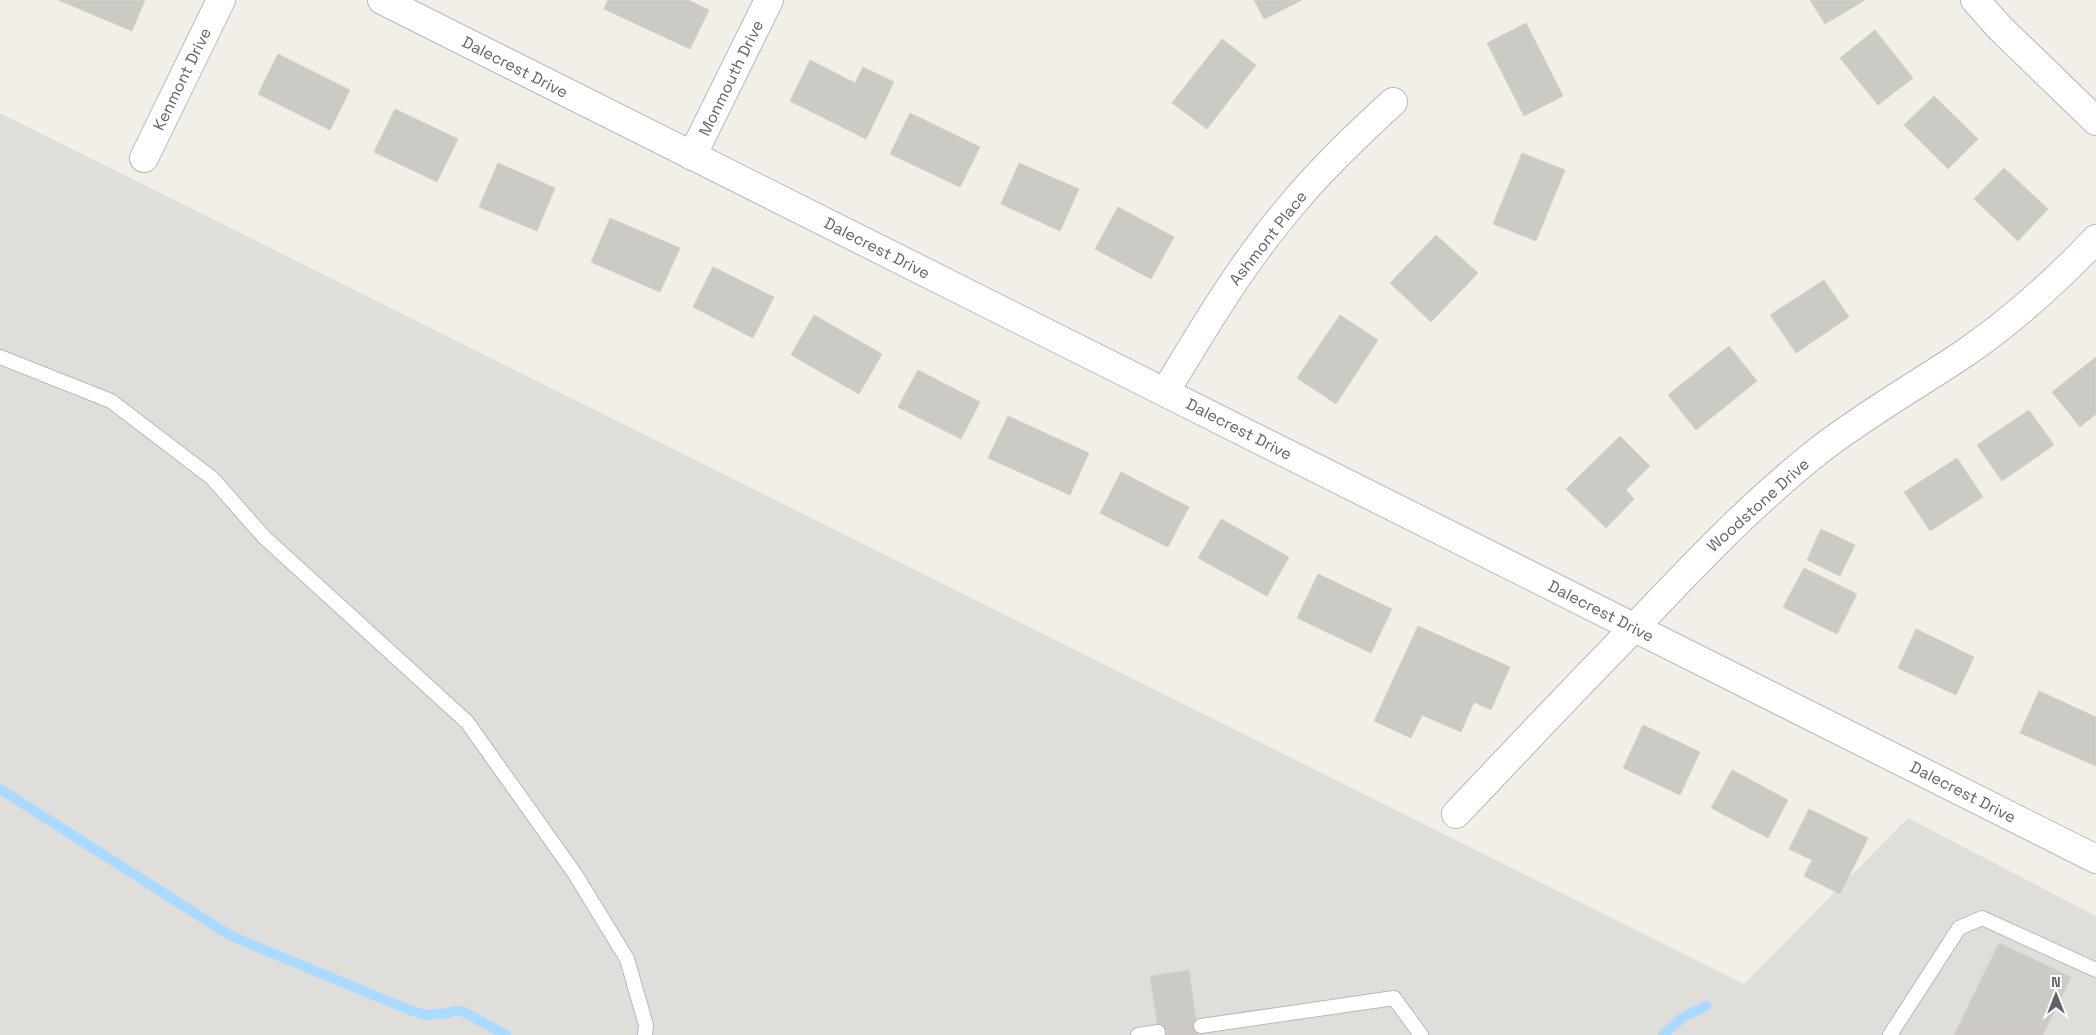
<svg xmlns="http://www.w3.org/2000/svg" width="2096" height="1035" font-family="'Space Grotesk',sans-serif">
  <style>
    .industrial { fill: #e0deda }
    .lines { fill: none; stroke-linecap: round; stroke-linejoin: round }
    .stream { stroke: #aadaff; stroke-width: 10 }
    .building { fill: #cccac5; stroke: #d6d1c6 }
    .service-casing { stroke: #b5b8bc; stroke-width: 16 }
    .minor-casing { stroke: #b5b8bc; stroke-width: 30 }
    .service { stroke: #fff; stroke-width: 14 }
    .minor { stroke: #fff; stroke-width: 28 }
    .labels { text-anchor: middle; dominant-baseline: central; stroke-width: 4; stroke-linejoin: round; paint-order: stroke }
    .street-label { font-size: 16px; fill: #5f6368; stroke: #fff }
  </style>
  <rect width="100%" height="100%" fill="#f1efe8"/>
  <!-- industrial -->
  <path class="industrial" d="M 0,113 L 1744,984 L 1908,818 L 2096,916 L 2096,1035 L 0,1035 Z"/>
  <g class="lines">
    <!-- stream -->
    <g class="stream">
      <path d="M 0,789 L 231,936 L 407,1009 L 425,1015 L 449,1013 L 453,1011 L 462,1011 L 506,1035"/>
      <path d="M 1663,1035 L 1683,1017 L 1706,1006"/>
    </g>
  </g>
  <!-- building -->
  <g class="building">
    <path d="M 58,0 L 145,0 L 132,31 Z"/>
    <path d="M 608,0 L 688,0 L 709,10 L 690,49 L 604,9 Z"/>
    <path d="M 1254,0 L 1302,0 L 1264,19 Z"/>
    <path d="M 1810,0 L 1865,0 L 1825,24 Z"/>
    <path d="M 1526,23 L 1563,96 L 1524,116 L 1487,43 Z"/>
    <path d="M 1875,30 L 1913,78 L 1878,105 L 1840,58 Z"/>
    <path d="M 1222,39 L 1256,65 L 1207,129 L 1172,103 Z"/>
    <path d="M 278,54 L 350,90 L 330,130 L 258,94 Z"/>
    <path d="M 810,60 L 855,83 L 863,67 L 894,82 L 866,139 L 790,101 Z"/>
    <path d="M 1934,96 L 1978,139 L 1948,169 L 1904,125 Z"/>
    <path d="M 395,109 L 458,139 L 437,182 L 374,152 Z"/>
    <path d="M 910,113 L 980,147 L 960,187 L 890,154 Z"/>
    <path d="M 1522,153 L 1565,170 L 1536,241 L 1493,224 Z"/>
    <path d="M 498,163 L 555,188 L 537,231 L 479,207 Z"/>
    <path d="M 1019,163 L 1079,189 L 1060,231 L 1001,204 Z"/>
    <path d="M 2004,168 L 2048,209 L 2018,241 L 1974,199 Z"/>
    <path d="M 1118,207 L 1174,237 L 1151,279 L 1095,249 Z"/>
    <path d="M 610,218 L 680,248 L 660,292 L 591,262 Z"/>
    <path d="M 1436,235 L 1478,273 L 1431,322 L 1390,283 Z"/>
    <path d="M 713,267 L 774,297 L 753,338 L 693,307 Z"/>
    <path d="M 1824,280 L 1849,317 L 1796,353 L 1770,315 Z"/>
    <path d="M 814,315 L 882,354 L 859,394 L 791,355 Z"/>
    <path d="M 1340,315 L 1378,340 L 1336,404 L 1297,378 Z"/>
    <path d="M 1729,346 L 1757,381 L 1696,430 L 1668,395 Z"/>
    <path d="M 2096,357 L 2096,414 L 2080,427 L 2052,392 Z"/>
    <path d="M 918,370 L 980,402 L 961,439 L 898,407 Z"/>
    <path d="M 2029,410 L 2054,445 L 2002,481 L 1977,445 Z"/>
    <path d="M 1008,416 L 1089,453 L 1070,495 L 988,458 Z"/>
    <path d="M 1620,436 L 1650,466 L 1626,490 L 1634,499 L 1606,528 L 1566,489 Z"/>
    <path d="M 1957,458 L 1983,497 L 1930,531 L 1904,492 Z"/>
    <path d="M 1121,472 L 1189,507 L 1168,547 L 1100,513 Z"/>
    <path d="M 1221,519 L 1289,557 L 1267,596 L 1198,558 Z"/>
    <path d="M 1821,529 L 1855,545 L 1840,576 L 1807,560 Z"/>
    <path d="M 1804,568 L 1857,594 L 1837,634 L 1783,607 Z"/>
    <path d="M 1318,574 L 1392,609 L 1371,653 L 1297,618 Z"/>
    <path d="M 1418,626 L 1510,667 L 1491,710 L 1474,702 L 1461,732 L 1422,715 L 1411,738 L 1374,721 Z"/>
    <path d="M 1916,629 L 1974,657 L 1956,695 L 1898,668 Z"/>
    <path d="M 2039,691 L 2096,717 L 2096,766 L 2020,733 Z"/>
    <path d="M 1643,725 L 1700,752 L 1680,795 L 1623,768 Z"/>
    <path d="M 1732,770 L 1788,800 L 1768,838 L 1711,808 Z"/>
    <path d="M 1809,809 L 1868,838 L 1840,894 L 1804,876 L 1812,860 L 1789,849 Z"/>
    <path d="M 1999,943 L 2071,977 L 2043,1035 L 1954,1035 Z"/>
    <path d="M 1189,970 L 1198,1035 L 1159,1035 L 1150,976 Z"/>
  </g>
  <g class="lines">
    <defs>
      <g id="service">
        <path d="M 0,357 L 111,401 L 212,478 L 264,537 L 467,722 L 575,874 L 627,959 L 646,1025 L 645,1035"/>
        <path d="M 1201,1026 L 1394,998 L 1421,1035"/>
        <path d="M 1138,1035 L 1158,1032"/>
        <path d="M 1890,1035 L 1959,928 L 1982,918 L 2096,970"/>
      </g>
      <g id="minor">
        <path d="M 382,0 L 2096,859"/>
        <path d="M 1975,0 L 2000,28 L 2096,121"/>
        <path d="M 692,156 L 769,0"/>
        <path d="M 144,158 L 221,0"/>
        <path d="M 1165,392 C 1202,331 1239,268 1285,213 C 1318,172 1355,137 1393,102"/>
        <path d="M 1456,814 C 1515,752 1573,690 1633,629 C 1693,566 1749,506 1817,452 C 1864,415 1916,386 1965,353 C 2013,320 2056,281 2096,239"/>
      </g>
    </defs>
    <!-- service casing -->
    <use href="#service" class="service-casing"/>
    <!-- minor casing -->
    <use href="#minor" class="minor-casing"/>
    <!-- service -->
    <use href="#service" class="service"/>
    <!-- minor -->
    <use href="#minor" class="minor"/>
  </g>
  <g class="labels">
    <!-- street labels -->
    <g class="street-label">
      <text transform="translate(515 67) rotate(27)">Dalecrest Drive</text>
      <text transform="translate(731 78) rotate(-64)">Monmouth Drive</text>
      <text transform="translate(182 79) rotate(-64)">Kenmont Drive</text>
      <text transform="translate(1268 238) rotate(-52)">Ashmont Place</text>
      <text transform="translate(877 248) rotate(27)">Dalecrest Drive</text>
      <text transform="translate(1239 429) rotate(27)">Dalecrest Drive</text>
      <text transform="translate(1758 505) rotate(-42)">Woodstone Drive</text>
      <text transform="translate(1601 611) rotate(27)">Dalecrest Drive</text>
      <text transform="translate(1963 792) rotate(27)">Dalecrest Drive</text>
    </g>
  </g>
  <!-- north arrow -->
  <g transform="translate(2056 995)" stroke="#ffffff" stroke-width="4" paint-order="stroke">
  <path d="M0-4L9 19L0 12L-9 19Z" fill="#5f6368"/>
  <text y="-8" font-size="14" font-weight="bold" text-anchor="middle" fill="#5f6368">N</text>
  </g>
</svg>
